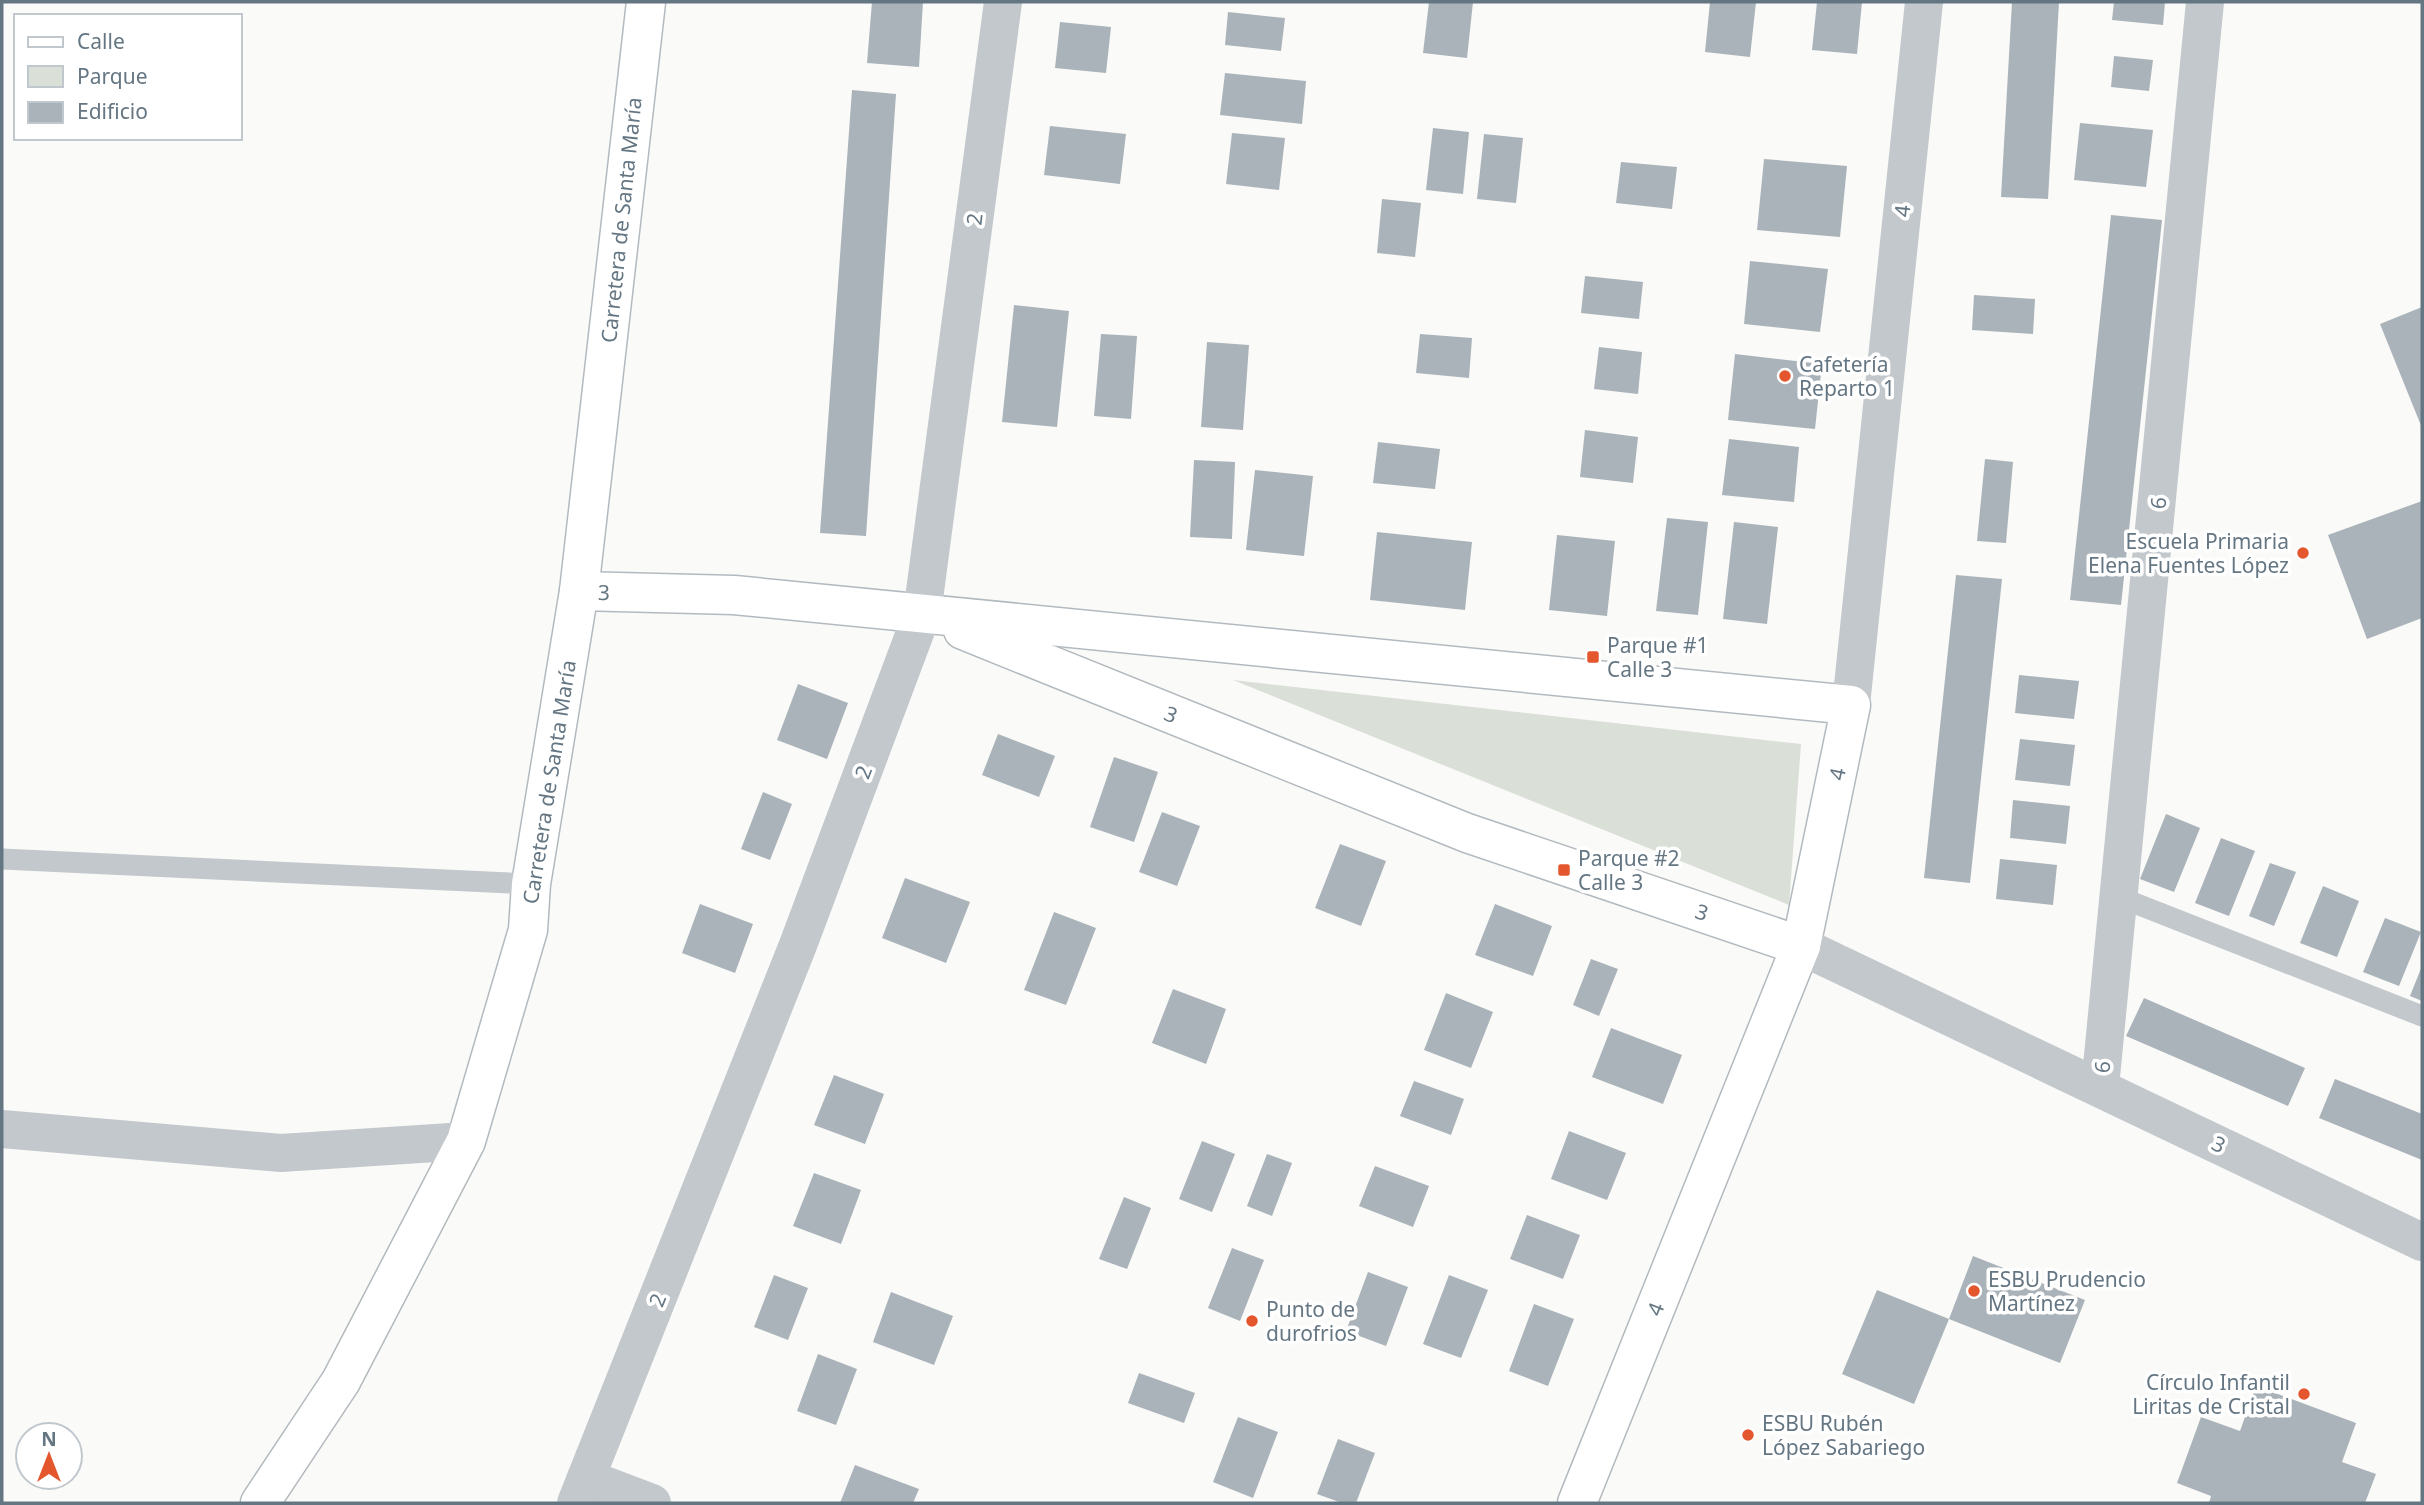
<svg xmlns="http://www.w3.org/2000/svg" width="2424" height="1505" font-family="'Noto Sans',sans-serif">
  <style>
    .green { fill: #dadfd7 }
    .building { fill: #aab3b9 }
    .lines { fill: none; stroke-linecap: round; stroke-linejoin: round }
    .secondary-casing { stroke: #b3babf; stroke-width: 41 }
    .lane { stroke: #c3c8cc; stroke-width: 21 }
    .street { stroke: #c3c8cc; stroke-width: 38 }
    .secondary { stroke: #fff; stroke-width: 38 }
    .poi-dot { fill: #e4572e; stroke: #fff; stroke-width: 2.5 }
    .labels { text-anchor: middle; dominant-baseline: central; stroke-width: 7; stroke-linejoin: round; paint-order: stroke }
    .street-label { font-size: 21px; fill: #657683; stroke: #fff }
    .poi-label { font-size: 21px; fill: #657683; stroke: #fff; text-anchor: start }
  </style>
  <rect width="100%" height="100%" fill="#fafaf8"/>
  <!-- green -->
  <path class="green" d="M 1233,680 L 1801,744 L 1789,905 Z"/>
  <!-- building -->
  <g class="building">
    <path d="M 872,2 L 923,2 L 919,67 L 867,63 Z"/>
    <path d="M 1429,2 L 1473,2 L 1467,58 L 1423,53 Z"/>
    <path d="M 1710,2 L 1756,2 L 1750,57 L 1705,52 Z"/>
    <path d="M 1817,2 L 1862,2 L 1857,54 L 1812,50 Z"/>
    <path d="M 2012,2 L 2059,2 L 2048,199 L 2001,197 Z"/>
    <path d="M 2114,2 L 2165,2 L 2163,25 L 2112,20 Z"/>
    <path d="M 1228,12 L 1285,18 L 1281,51 L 1225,45 Z"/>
    <path d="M 1060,22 L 1111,27 L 1106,73 L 1055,68 Z"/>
    <path d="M 2114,56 L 2153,60 L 2149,91 L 2111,87 Z"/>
    <path d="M 1225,73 L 1306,81 L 1302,124 L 1220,115 Z"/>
    <path d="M 852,90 L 896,94 L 866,536 L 820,533 Z"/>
    <path d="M 2080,123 L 2153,130 L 2146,187 L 2074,180 Z"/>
    <path d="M 1050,126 L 1126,134 L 1120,184 L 1044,175 Z"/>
    <path d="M 1433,128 L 1469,132 L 1463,194 L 1426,190 Z"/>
    <path d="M 1232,133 L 1285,138 L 1279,190 L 1226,184 Z"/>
    <path d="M 1484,134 L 1523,138 L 1516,203 L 1477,199 Z"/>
    <path d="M 1764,159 L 1847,166 L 1840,237 L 1757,230 Z"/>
    <path d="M 1621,162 L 1677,167 L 1672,209 L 1616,203 Z"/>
    <path d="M 1382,199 L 1421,203 L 1415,257 L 1377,253 Z"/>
    <path d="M 2111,215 L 2162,220 L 2121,605 L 2070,600 Z"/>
    <path d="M 1750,261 L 1828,269 L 1820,332 L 1744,324 Z"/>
    <path d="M 1585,276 L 1643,282 L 1639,319 L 1581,313 Z"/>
    <path d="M 1974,295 L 2035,299 L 2033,334 L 1972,330 Z"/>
    <path d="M 1014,305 L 1069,311 L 1057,427 L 1002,422 Z"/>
    <path d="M 2422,307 L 2422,428 L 2380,324 Z"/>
    <path d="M 1101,334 L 1137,336 L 1131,419 L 1094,416 Z"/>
    <path d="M 1420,334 L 1472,338 L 1469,378 L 1416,373 Z"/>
    <path d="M 1207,342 L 1249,345 L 1243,430 L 1201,427 Z"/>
    <path d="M 1599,347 L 1642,352 L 1638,394 L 1594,389 Z"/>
    <path d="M 1735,354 L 1822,364 L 1815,429 L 1728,420 Z"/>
    <path d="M 1585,430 L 1638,437 L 1633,483 L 1580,477 Z"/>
    <path d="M 1729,439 L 1799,447 L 1794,502 L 1722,495 Z"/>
    <path d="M 1378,442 L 1440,449 L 1435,489 L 1373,483 Z"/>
    <path d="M 1985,459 L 2013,462 L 2006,543 L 1977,541 Z"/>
    <path d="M 1194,460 L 1235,462 L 1232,539 L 1190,537 Z"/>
    <path d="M 1255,470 L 1313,476 L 1304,556 L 1246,550 Z"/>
    <path d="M 2422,501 L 2422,618 L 2367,639 L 2328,535 Z"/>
    <path d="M 1667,518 L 1708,522 L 1698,615 L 1656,611 Z"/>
    <path d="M 1734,522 L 1778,527 L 1767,624 L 1723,619 Z"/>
    <path d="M 1377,532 L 1472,542 L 1465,610 L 1370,600 Z"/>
    <path d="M 1557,535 L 1615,541 L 1607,616 L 1549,610 Z"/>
    <path d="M 1956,575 L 2002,579 L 1970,883 L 1924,878 Z"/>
    <path d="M 2019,675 L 2079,681 L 2074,719 L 2015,713 Z"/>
    <path d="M 798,684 L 848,703 L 827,759 L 777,740 Z"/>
    <path d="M 998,734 L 1055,756 L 1039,797 L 982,775 Z"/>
    <path d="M 2020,739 L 2075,745 L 2070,786 L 2015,780 Z"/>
    <path d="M 1114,757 L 1158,772 L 1134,842 L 1090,827 Z"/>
    <path d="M 763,792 L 792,804 L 770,860 L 741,849 Z"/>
    <path d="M 2013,800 L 2070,806 L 2066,844 L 2010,838 Z"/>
    <path d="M 1162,812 L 1200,826 L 1177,886 L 1139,872 Z"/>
    <path d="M 2166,814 L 2200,828 L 2174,892 L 2140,879 Z"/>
    <path d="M 2221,838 L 2255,851 L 2229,916 L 2195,903 Z"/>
    <path d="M 1340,844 L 1386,861 L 1361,926 L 1315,908 Z"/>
    <path d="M 2000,859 L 2057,865 L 2053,905 L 1996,899 Z"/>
    <path d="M 2270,863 L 2296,872 L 2274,926 L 2249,916 Z"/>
    <path d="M 905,878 L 970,902 L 946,963 L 882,938 Z"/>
    <path d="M 2323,886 L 2359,901 L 2337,957 L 2300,943 Z"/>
    <path d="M 700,904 L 753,924 L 735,973 L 682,953 Z"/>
    <path d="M 1495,904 L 1552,926 L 1533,976 L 1475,955 Z"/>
    <path d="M 1054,912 L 1096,928 L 1066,1005 L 1024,990 Z"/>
    <path d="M 2385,918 L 2421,932 L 2399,986 L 2363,972 Z"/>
    <path d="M 1591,959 L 1618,969 L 1599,1016 L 1573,1005 Z"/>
    <path d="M 2422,966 L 2422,1001 L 2410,996 Z"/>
    <path d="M 1173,989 L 1226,1009 L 1206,1064 L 1152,1043 Z"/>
    <path d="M 1446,993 L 1493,1012 L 1471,1068 L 1424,1050 Z"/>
    <path d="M 2144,998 L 2305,1068 L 2288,1106 L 2126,1036 Z"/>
    <path d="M 1611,1028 L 1682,1055 L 1663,1104 L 1592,1077 Z"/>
    <path d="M 834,1075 L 884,1094 L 865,1144 L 814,1125 Z"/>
    <path d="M 2335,1079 L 2422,1114 L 2422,1160 L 2319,1118 Z"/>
    <path d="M 1414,1081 L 1464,1099 L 1451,1135 L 1400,1116 Z"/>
    <path d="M 1569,1131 L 1626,1153 L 1607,1200 L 1551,1179 Z"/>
    <path d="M 1202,1141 L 1235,1154 L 1212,1212 L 1179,1199 Z"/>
    <path d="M 1267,1154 L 1292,1163 L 1272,1216 L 1247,1206 Z"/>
    <path d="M 1375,1166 L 1429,1186 L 1413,1227 L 1359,1206 Z"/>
    <path d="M 814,1173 L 861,1190 L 841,1244 L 793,1226 Z"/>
    <path d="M 1124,1197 L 1151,1208 L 1127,1269 L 1099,1259 Z"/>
    <path d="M 1527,1215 L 1580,1235 L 1563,1279 L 1510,1259 Z"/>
    <path d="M 1232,1248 L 1264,1260 L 1240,1321 L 1208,1308 Z"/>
    <path d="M 1973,1256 L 2085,1300 L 2060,1363 L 1949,1319 Z"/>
    <path d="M 1368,1272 L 1408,1287 L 1386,1346 L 1346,1331 Z"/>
    <path d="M 774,1275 L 808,1288 L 788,1340 L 754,1327 Z"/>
    <path d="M 1449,1275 L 1488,1290 L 1461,1358 L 1423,1344 Z"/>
    <path d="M 1877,1290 L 1949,1319 L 1914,1404 L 1842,1374 Z"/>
    <path d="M 891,1292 L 953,1316 L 934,1365 L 873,1342 Z"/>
    <path d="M 1534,1304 L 1574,1319 L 1548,1386 L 1509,1371 Z"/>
    <path d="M 818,1354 L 857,1369 L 836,1425 L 797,1411 Z"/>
    <path d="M 1139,1373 L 1195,1393 L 1184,1423 L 1128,1403 Z"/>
    <path d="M 2256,1386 L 2356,1423 L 2342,1462 L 2376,1474 L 2365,1503 L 2209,1503 L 2211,1496 L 2177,1483 L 2201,1417 L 2240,1431 Z"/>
    <path d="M 1238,1417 L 1278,1432 L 1253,1498 L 1213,1482 Z"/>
    <path d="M 1338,1439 L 1375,1453 L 1356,1503 L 1342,1503 L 1317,1494 Z"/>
    <path d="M 855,1465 L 919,1489 L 913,1503 L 840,1503 Z"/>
  </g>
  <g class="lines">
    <defs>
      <g id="secondary">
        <path d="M 579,591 L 734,595 L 1851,705 L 1801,946 L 1577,1503"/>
        <path d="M 963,630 L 1467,833 L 1801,946"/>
        <path d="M 260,1503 L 341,1381 L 466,1141 L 528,930 L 531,884 L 579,591 L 646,2"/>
      </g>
    </defs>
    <!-- secondary casing -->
    <use href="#secondary" class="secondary-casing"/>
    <!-- lane -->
    <g class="lane">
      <path d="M 2,859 L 531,884"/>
      <path d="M 2119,897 L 2422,1016"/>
    </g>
    <!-- street -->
    <g class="street">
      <path d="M 1851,705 L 1924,2"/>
      <path d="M 1801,946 L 2422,1242"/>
      <path d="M 2100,1087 L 2205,2"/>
      <path d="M 2,1129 L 281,1153 L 466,1141"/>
      <path d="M 586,1478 L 652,1503"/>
      <path d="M 576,1503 L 798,945 L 922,614 L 1003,2"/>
    </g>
    <!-- secondary -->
    <use href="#secondary" class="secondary"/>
  </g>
  <!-- markers -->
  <g class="poi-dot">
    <circle cx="1785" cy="376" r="7"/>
    <circle cx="2303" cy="553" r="7"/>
    <rect x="1586" y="650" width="14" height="14" rx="3.5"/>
    <rect x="1557" y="863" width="14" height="14" rx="3.5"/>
    <circle cx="1974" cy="1291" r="7"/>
    <circle cx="1252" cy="1321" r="7"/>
    <circle cx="2304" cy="1394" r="7"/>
    <circle cx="1748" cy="1435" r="7"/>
  </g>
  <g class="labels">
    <!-- street labels -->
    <g class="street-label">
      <text transform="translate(1902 211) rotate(-84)">4</text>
      <text transform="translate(974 219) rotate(-83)">2</text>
      <text transform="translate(621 220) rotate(-84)">Carretera de Santa María</text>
      <text transform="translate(2158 503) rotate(-84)">6</text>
      <text transform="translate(604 592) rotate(1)">3</text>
      <text transform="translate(1171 714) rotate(22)">3</text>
      <text transform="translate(863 772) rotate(-69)">2</text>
      <text transform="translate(1837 774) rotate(-78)">4</text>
      <text transform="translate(549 782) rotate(-81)">Carretera de Santa María</text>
      <text transform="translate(1702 912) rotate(19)">3</text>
      <text transform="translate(2102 1067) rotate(-84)">6</text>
      <text transform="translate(2219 1144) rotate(26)">3</text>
      <text transform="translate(657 1300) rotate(-68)">2</text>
      <text transform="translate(1655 1309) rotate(-68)">4</text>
    </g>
    <!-- poi labels -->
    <g class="poi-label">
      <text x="1799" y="364">Cafetería<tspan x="1799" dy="24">Reparto 1</tspan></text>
      <text x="2289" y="541" text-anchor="end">Escuela Primaria<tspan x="2289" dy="24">Elena Fuentes López</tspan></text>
      <text x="1607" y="645">Parque #1<tspan x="1607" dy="24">Calle 3</tspan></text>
      <text x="1578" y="858">Parque #2<tspan x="1578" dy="24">Calle 3</tspan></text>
      <text x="1988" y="1279">ESBU Prudencio<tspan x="1988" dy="24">Martínez</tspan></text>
      <text x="1266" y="1309">Punto de<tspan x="1266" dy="24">durofrios</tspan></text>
      <text x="2290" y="1382" text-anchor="end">Círculo Infantil<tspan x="2290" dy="24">Liritas de Cristal</tspan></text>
      <text x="1762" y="1423">ESBU Rubén<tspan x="1762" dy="24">López Sabariego</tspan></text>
    </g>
  </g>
  <!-- border -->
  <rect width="2424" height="1505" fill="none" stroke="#657683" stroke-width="7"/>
  <!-- legend -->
  <rect x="14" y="14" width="228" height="126" fill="#ffffff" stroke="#c1c8cd" stroke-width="2"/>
  <rect x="28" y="37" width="35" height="10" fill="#ffffff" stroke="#c1c8cd" stroke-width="2"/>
  <text x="77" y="49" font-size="21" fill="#657683">Calle</text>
  <rect x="28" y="66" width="35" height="21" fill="#dadfd7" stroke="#c1c8cd" stroke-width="2"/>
  <text x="77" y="84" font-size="21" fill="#657683">Parque</text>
  <rect x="28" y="102" width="35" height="21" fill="#aab3b9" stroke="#c1c8cd" stroke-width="2"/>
  <text x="77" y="119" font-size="21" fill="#657683">Edificio</text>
  <!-- north arrow -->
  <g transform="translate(49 1456)"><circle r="33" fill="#ffffff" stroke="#c1c8cd" stroke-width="2"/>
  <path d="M0-5L12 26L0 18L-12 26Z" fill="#e4572e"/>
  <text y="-10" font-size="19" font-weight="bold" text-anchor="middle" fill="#657683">N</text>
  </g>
</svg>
